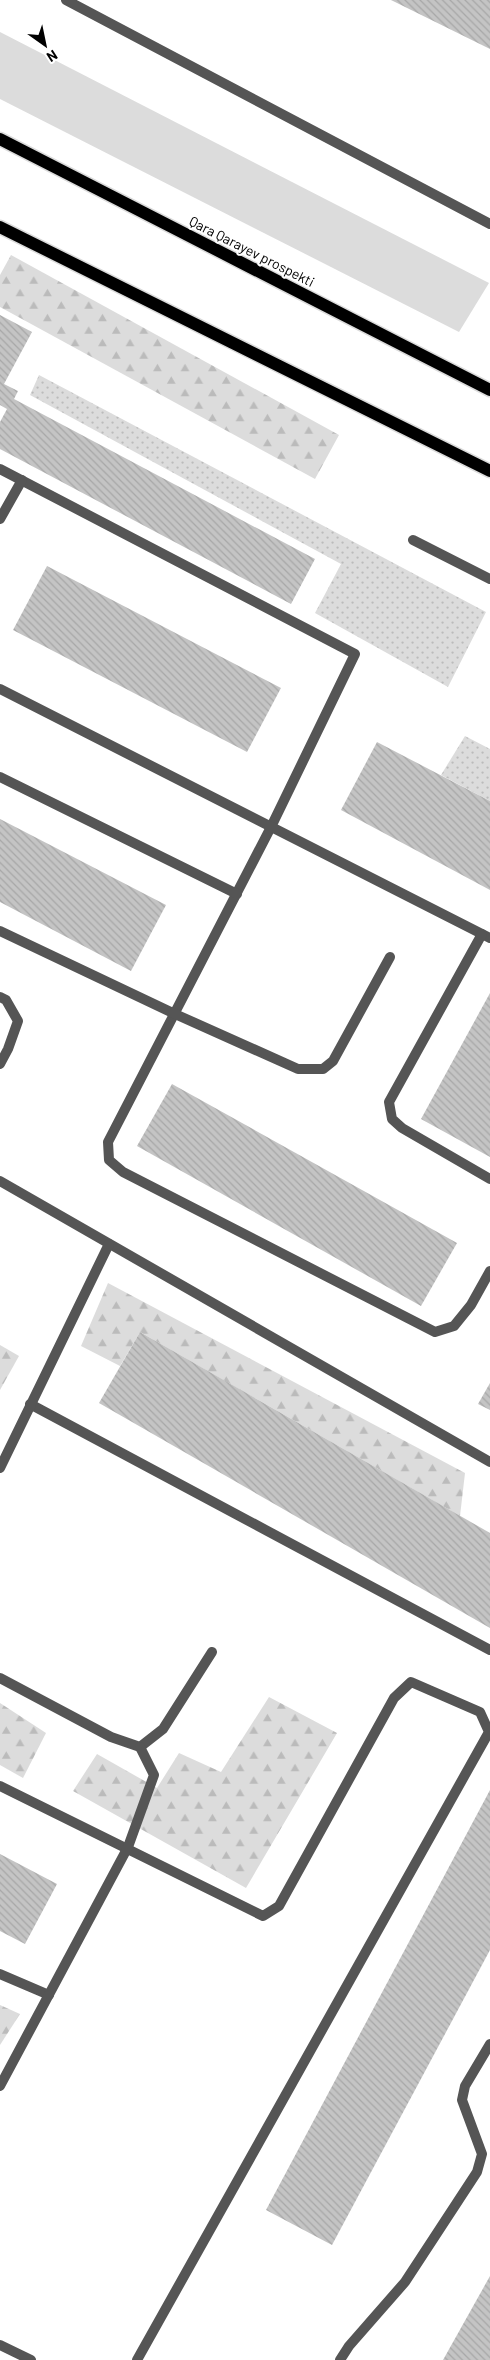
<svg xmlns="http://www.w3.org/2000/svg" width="490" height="2360" font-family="Barlow,sans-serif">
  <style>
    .grass { fill: url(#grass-dots) }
    .forest { fill: url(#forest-firs) }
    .park { fill: #dcdcdc }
    .building { fill: url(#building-back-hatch) }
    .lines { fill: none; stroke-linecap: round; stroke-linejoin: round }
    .primary-casing { stroke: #dbdbdb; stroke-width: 15 }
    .lane { stroke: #555; stroke-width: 10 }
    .street { stroke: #555; stroke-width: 10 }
    .primary { stroke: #000; stroke-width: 12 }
    .labels { text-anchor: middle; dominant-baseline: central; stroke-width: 4; stroke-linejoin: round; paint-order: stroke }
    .street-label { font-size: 14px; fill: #000; stroke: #fff }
  </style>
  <defs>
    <pattern id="grass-dots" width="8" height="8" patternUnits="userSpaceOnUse" patternTransform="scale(1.25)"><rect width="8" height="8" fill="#dcdcdc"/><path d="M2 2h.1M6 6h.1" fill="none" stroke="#bbb" stroke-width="1.8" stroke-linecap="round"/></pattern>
    <pattern id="forest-firs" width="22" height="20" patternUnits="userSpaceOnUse" patternTransform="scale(1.25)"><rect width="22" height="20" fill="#dcdcdc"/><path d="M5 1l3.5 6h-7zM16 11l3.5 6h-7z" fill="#bbb"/></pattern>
    <pattern id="building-back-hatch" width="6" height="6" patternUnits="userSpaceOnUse" patternTransform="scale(1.25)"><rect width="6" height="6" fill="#c4c4c4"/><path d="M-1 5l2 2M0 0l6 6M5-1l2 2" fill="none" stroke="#a7a7a7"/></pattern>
  </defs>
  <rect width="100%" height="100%" fill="#fff"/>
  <!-- grass -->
  <g class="grass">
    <path d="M 39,375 L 486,612 L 448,687 L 315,613 L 341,564 L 30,395 Z"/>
    <path d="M 465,736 L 490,749 L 490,801 L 441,775 Z"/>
  </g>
  <!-- forest -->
  <g class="forest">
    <path d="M 11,255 L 339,435 L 315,479 L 0,307 L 0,275 Z"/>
    <path d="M 108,1283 L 465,1473 L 460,1516 L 140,1332 L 120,1366 L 81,1346 Z"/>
    <path d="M 0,1345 L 19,1356 L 0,1390 Z"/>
    <path d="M 269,1697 L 337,1733 L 246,1888 L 73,1791 L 97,1754 L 157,1788 L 179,1753 L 221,1772 Z"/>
    <path d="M 0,1703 L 46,1733 L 23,1778 L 0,1765 Z"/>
    <path d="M 0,2005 L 20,2014 L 0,2045 Z"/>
  </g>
  <!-- park -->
  <path class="park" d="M 0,32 L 489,283 L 459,332 L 0,99 Z"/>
  <!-- building -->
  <g class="building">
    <path d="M 391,0 L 490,0 L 490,49 Z"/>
    <path d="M 0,315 L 32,332 L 4,384 L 18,391 L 14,399 L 315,559 L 291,604 L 0,449 L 0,422 L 7,409 L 0,405 Z"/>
    <path d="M 47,566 L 281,688 L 247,752 L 13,630 Z"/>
    <path d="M 377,742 L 490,801 L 490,890 L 341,810 Z"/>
    <path d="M 0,819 L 166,905 L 131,971 L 0,902 Z"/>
    <path d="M 490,993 L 490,1157 L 421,1119 Z"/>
    <path d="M 172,1084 L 457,1243 L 421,1306 L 137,1146 Z"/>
    <path d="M 140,1332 L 490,1533 L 490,1628 L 99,1403 Z"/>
    <path d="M 490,1383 L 490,1410 L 478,1404 Z"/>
    <path d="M 490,1790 L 490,1950 L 332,2245 L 266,2210 Z"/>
    <path d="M 0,1854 L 57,1884 L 25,1944 L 0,1931 Z"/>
    <path d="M 490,2276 L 490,2360 L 443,2360 Z"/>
  </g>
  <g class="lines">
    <defs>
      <g id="primary">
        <path d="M 0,139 L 490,390"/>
        <path d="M 0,227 L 490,471"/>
      </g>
    </defs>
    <!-- primary casing -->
    <use href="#primary" class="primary-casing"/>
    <!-- lane -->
    <g class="lane">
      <path d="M 0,469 L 355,654 L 271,827 L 108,1142 L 109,1160 L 123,1172 L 435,1332 L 454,1326 L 471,1305 L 490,1271"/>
      <path d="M 0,519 L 22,480"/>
      <path d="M 413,540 L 490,579"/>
      <path d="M 0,689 L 490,938"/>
      <path d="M 0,777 L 237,894"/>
      <path d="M 0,931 L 175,1014 L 298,1069 L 323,1069 L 333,1061 L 390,957"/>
      <path d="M 482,934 L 389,1102 L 392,1119 L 402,1128 L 490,1179"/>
      <path d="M 0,997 L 6,1000 L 18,1021 L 8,1049 L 0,1064"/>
      <path d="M 0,1181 L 490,1462"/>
      <path d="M 30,1404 L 490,1650"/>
      <path d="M 0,1468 L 109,1244"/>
      <path d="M 0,1678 L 111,1737 L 140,1747 L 163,1729 L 212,1652"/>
      <path d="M 0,1786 L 263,1916 L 279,1906 L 394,1698 L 411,1682 L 480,1712 L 489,1732 L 137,2360"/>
      <path d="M 0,1974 L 49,1995"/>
      <path d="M 0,2086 L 128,1847 L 154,1775 L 140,1747"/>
      <path d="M 0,2345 L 31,2360"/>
      <path d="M 340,2360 L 349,2346 L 405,2282 L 477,2172 L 482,2154 L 462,2100 L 465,2086 L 490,2044"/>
    </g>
    <!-- street -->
    <path class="street" d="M 66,0 L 490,224"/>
    <!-- primary -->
    <use href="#primary" class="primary"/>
  </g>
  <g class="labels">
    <!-- street labels -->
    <g class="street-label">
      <text transform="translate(252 251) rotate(27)">Qara Qarayev prospekti</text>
    </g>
  </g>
  <!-- north arrow -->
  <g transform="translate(45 45) rotate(147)" stroke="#ffffff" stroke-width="4" paint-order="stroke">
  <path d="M0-4L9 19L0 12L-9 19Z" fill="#000000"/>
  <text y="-8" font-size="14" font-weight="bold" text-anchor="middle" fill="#000000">N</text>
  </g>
</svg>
